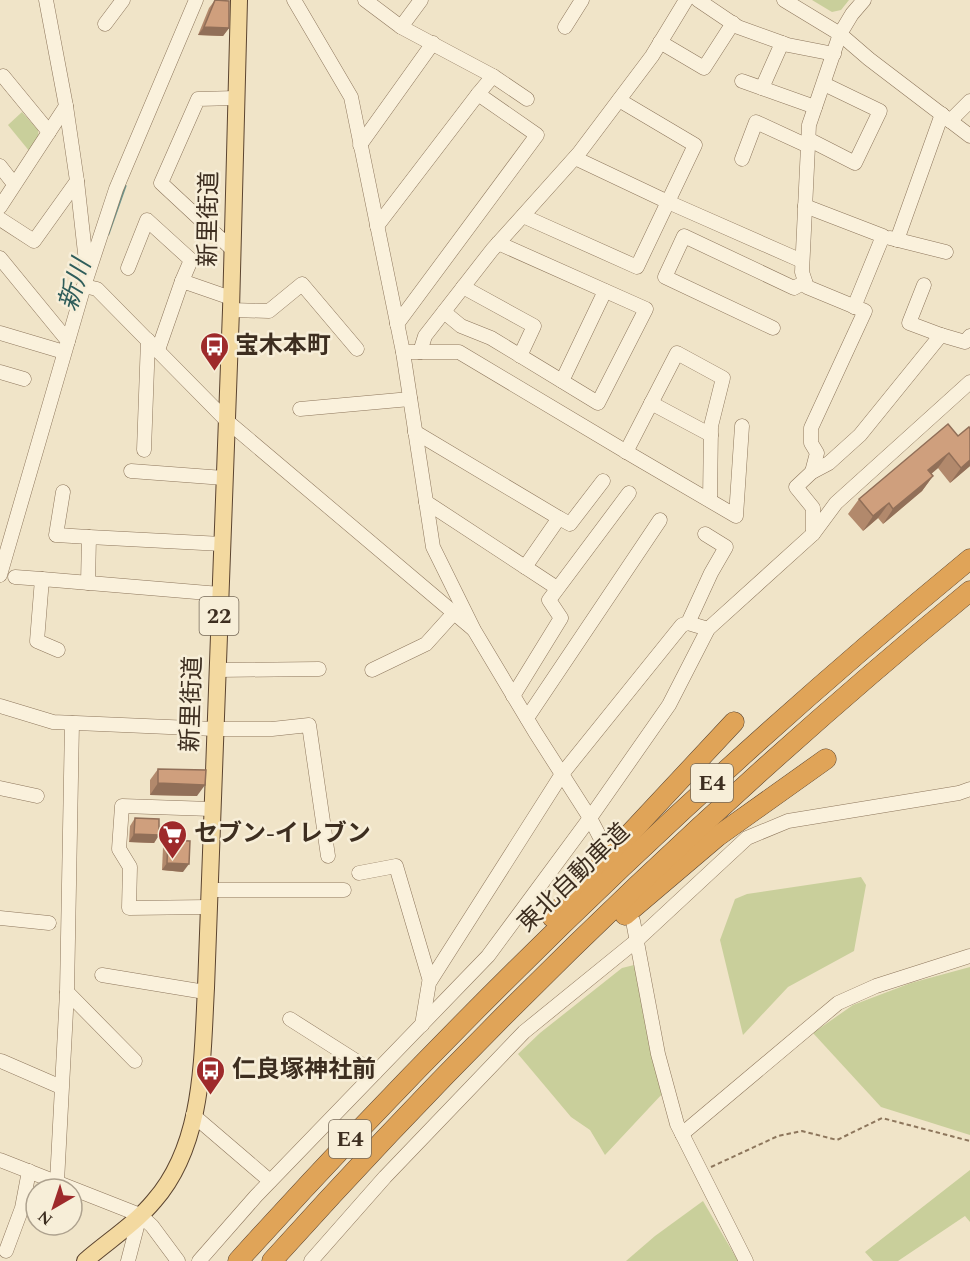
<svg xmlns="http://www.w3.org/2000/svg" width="970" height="1261" font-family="Spectral,'Noto Sans JP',serif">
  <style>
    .green { fill: #c9cf9b }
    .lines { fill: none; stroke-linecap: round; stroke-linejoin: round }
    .stream { stroke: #6f938a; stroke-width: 3 }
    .minor-casing { stroke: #8d765c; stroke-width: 15 }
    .major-casing { stroke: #5b4430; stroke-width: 18 }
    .highway-casing { stroke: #5b4430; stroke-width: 21 }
    .path { stroke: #8d765c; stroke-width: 2; stroke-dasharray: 4.5 3; stroke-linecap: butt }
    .minor { stroke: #faf1dc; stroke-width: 14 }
    .major { stroke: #f3d9a0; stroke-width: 16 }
    .highway { stroke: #e0a458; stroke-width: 20 }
    .wall { fill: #b2896c }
    .shaded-wall { fill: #916f58 }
    .building { fill: #cf9f7d; stroke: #916f58; stroke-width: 1.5 }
    .labels { text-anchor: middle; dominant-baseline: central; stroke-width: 5; stroke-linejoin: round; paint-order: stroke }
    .shield { fill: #f7eed8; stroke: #756857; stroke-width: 1.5 }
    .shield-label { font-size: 22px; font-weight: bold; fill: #3d2e20 }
    .street-label { font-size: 24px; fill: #3d2e20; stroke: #f7eed8 }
    .poi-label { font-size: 24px; font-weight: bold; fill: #3d2e20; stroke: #f7eed8; text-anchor: start }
    .water-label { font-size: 26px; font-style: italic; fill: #2f5d5a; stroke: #f7eed8 }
  </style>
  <rect width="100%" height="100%" fill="#f0e4c8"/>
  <!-- green -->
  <g class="green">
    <path d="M 812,0 L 849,0 L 841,10 L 832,12 Z"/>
    <path d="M 22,112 L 38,130 L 39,139 L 30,152 L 8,125 Z"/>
    <path d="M 861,877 L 866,885 L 854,951 L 788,987 L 743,1035 L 720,940 L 735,899 L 747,894 Z"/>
    <path d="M 634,965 L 663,1093 L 605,1155 L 590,1130 L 571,1117 L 518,1054 L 540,1033 L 622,968 Z"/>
    <path d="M 970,967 L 970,1135 L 881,1107 L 813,1033 L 853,1005 L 911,983 Z"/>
    <path d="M 970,1170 L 970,1222 L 965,1216 L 898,1261 L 873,1261 L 865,1252 Z"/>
    <path d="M 703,1201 L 738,1261 L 626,1261 L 655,1236 Z"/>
  </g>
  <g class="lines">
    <!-- stream -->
    <path class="stream" d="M 108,234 L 125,186"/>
    <defs>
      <g id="minor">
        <path d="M 294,0 L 351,97 L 403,352 L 433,547 L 474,630 L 535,732 L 590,818 L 604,845"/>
        <path d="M 365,0 L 401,27 L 493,76 L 527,99"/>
        <path d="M 698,0 L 738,27 L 788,45 L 834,54"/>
        <path d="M 784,0 L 840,34 L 869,59 L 970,136"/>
        <path d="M 105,24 L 123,0"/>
        <path d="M 401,27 L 421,0"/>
        <path d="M 565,27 L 582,0"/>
        <path d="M 660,42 L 704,68 L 733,23"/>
        <path d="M 3,76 L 49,132"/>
        <path d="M 742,81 L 815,107"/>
        <path d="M 762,88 L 782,43"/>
        <path d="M 950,121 L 970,101"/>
        <path d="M 808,139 L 855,163 L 880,111 L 824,84"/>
        <path d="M 360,145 L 433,43"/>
        <path d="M 575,158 L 668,202 L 802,261"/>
        <path d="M 742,159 L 756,122 L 808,146"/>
        <path d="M 0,166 L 14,184"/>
        <path d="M 77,181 L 87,271"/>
        <path d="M 805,206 L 883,236 L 854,307"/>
        <path d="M 0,207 L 66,106 L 46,0"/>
        <path d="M 523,216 L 637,267 L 695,145 L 619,100"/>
        <path d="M 0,219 L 34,241 L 77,181 L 66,106"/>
        <path d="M 377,226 L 478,94"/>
        <path d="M 890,238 L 946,252"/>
        <path d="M 897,240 L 942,114"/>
        <path d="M 233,250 L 161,183 L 198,99 L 236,98"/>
        <path d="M 0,258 L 68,341"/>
        <path d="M 128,268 L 147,220 L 191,260 L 182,281"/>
        <path d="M 924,285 L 909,323 L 941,335"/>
        <path d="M 84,286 L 97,289 L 227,421 L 473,629"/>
        <path d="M 463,287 L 534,326 L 520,356"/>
        <path d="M 231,310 L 269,311 L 302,284 L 357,349"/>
        <path d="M 444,312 L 461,326 L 491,338 L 598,403 L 646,309 L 498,243"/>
        <path d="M 397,324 L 537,135 L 478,94 L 493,76"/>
        <path d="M 773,328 L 665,277 L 684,236 L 794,288 L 805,282"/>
        <path d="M 0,333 L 64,352"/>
        <path d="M 158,350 L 182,281 L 231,298"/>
        <path d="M 403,352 L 459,352 L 635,457 L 736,516 L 742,426"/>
        <path d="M 420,352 L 425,336 L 492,250 L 579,153 L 652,56 L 686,0"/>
        <path d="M 0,372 L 24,379"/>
        <path d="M 562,381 L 605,291"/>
        <path d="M 651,403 L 711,435"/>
        <path d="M 300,409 L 410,399"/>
        <path d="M 415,432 L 559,518 L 525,567"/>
        <path d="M 144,450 L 148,340"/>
        <path d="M 626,452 L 677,353 L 723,378 L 711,426 L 710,500"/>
        <path d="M 131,471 L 224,478"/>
        <path d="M 812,472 L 817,453 L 811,443 L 811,428 L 865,311 L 807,287 L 802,272 L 809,125 L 840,34 L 852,14 L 864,0"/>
        <path d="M 63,492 L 56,535 L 89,537"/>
        <path d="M 426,502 L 557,588"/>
        <path d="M 559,518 L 570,524 L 603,481"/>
        <path d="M 813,534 L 813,508 L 796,487 L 812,472 L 829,463 L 860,435 L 941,335 L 965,342 L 970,336"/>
        <path d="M 0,575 L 84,286 L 116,189 L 196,0"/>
        <path d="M 15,577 L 42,579"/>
        <path d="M 88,583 L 89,537 L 222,544"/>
        <path d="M 688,623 L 711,573 L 726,547 L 705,534"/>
        <path d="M 58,650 L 37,641 L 42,579 L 220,594"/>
        <path d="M 217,670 L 319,669"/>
        <path d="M 372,670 L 426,644 L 453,614"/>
        <path d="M 513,696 L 561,618 L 549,600 L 629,493"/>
        <path d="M 0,706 L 53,722 L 215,729 L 272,729 L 309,725 L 328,856"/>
        <path d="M 527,718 L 660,520"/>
        <path d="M 0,788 L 37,796"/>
        <path d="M 359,873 L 396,866 L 430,981"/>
        <path d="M 209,890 L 344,890"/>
        <path d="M 208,907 L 129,908 L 130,867 L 119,849 L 122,806 L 211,809"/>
        <path d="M 0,918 L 49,923"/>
        <path d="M 633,921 L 658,1054 L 677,1124 L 746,1261"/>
        <path d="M 102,975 L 205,992"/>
        <path d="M 67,992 L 135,1061"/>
        <path d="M 290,1019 L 375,1073"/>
        <path d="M 422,1025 L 429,983 L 562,774 L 682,625 L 688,623 L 708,629"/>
        <path d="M 1,1061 L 61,1087"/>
        <path d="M 193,1115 L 270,1181"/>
        <path d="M 682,1134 L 838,1003 L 876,986 L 970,956"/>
        <path d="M 0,1160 L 140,1215"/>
        <path d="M 57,1182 L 67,992 L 72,723"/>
        <path d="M 6,1251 L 22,1208 L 29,1171"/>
        <path d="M 128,1261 L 140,1215 L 152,1226 L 178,1261"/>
        <path d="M 199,1261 L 256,1196 L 488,956 L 590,818 L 669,705 L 708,629 L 813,534 L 836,503 L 970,382"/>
        <path d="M 311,1261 L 385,1177 L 524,1032 L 636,941 L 747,838 L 788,821 L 959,793 L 970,789"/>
      </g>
      <path id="major" d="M 85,1261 C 108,1241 135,1224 154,1201 C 204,1144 202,1059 206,988 L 231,310 L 239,0"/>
      <g id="highway">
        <path d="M 625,915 L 718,836 L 826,759"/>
        <path d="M 552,917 L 734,722"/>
        <path d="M 238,1261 C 465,1010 709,774 970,559"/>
        <path d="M 272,1261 C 488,1021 721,796 970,591"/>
      </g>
    </defs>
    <!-- minor casing -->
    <use href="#minor" class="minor-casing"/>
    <!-- major casing -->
    <use href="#major" class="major-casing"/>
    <!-- highway casing -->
    <use href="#highway" class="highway-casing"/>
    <!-- path -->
    <path class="path" d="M 711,1167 L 778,1136 L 802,1131 L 837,1140 L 882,1118 L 970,1141"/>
    <!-- minor -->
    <use href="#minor" class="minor"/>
    <!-- major -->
    <use href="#major" class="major"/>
    <!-- highway -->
    <use href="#highway" class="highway"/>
  </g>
  <!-- wall -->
  <g class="wall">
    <path d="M 215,0 L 229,28 L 223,36 L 198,35 L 209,8 Z"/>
    <path d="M 970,429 L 970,466 L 950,483 L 938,468 L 931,474 L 933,476 L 922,491 L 883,524 L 878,518 L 863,531 L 848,514 L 859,499 Z"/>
    <path d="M 158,769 L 197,796 L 150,795 L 150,780 Z"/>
    <path d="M 135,818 L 159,835 L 154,843 L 129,842 L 130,826 Z"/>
    <path d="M 168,840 L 183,872 L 162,870 L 163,847 Z"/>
  </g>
  <!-- shaded-wall -->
  <g class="shaded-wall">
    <path d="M 204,27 L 229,28 L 223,36 L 198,35 Z"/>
    <path d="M 949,453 L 938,468 L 918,485 L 928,470 Z"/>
    <path d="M 970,460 L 970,466 L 950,483 L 961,468 Z"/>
    <path d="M 933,476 L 922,491 L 883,524 L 893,509 Z"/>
    <path d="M 889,503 L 878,518 L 863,531 L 873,516 Z"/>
    <path d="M 158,783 L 205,785 L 197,796 L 150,795 Z"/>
    <path d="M 134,834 L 159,835 L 154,843 L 129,842 Z"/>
    <path d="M 167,863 L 189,864 L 183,872 L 162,870 Z"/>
  </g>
  <!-- building -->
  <g class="building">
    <path d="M 215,0 L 229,1 L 229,28 L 204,27 Z"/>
    <path d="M 948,424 L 958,436 L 969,427 L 970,429 L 970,460 L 961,468 L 949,453 L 928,470 L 933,476 L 893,509 L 889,503 L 873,516 L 859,499 Z"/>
    <path d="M 158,769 L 206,770 L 205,785 L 158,783 Z"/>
    <path d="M 135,818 L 159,819 L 159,835 L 134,834 Z"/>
    <path d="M 168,840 L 190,841 L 189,864 L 167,863 Z"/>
  </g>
  <!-- icons -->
  <defs>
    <symbol id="bus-pin" viewBox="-11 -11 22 30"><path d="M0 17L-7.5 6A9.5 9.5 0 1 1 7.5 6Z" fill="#9e2a2b" stroke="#f7eed8"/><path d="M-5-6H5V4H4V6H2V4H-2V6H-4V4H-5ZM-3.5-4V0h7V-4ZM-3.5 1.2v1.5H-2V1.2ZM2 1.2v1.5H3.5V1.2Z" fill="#fff"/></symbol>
    <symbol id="supermarket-pin" viewBox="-11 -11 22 30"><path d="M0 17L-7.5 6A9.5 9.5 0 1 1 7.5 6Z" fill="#9e2a2b" stroke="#f7eed8"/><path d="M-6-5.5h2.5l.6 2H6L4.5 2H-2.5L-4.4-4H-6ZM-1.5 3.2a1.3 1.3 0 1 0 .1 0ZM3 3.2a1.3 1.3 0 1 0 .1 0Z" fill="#fff"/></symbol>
  </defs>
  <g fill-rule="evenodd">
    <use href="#bus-pin" x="198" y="330" width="33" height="45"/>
    <use href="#supermarket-pin" x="156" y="818" width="33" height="45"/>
    <use href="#bus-pin" x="194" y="1054" width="33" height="45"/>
  </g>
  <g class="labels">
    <!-- shield labels -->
    <g class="shield">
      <rect x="199.5" y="597" width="39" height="38" rx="4.5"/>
      <rect x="691" y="764" width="42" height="38" rx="4.5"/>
      <rect x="329" y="1120" width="42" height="38" rx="4.5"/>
    </g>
    <g class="shield-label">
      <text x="219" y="616">22</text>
      <text x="712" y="783">E4</text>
      <text x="350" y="1139">E4</text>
    </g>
    <!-- street labels -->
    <g class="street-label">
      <text transform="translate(209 219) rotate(-89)">新里街道</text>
      <text transform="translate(192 704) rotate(-88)">新里街道</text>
      <text transform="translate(574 878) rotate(-44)">東北自動車道</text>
    </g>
    <!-- poi labels -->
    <g class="poi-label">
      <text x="235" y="346">宝木本町</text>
      <text x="194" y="834">セブン-イレブン</text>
      <text x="232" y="1070">仁良塚神社前</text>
    </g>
    <!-- water labels -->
    <g class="water-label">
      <text transform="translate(75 285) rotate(-73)">新川</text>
    </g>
  </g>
  <!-- north arrow -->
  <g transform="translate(54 1207) rotate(219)"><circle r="28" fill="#f7eed8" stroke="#ada18e" stroke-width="1.5"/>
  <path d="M0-4.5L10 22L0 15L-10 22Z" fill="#9e2a2b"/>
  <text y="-9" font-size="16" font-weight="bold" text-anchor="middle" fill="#3d2e20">N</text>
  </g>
</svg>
